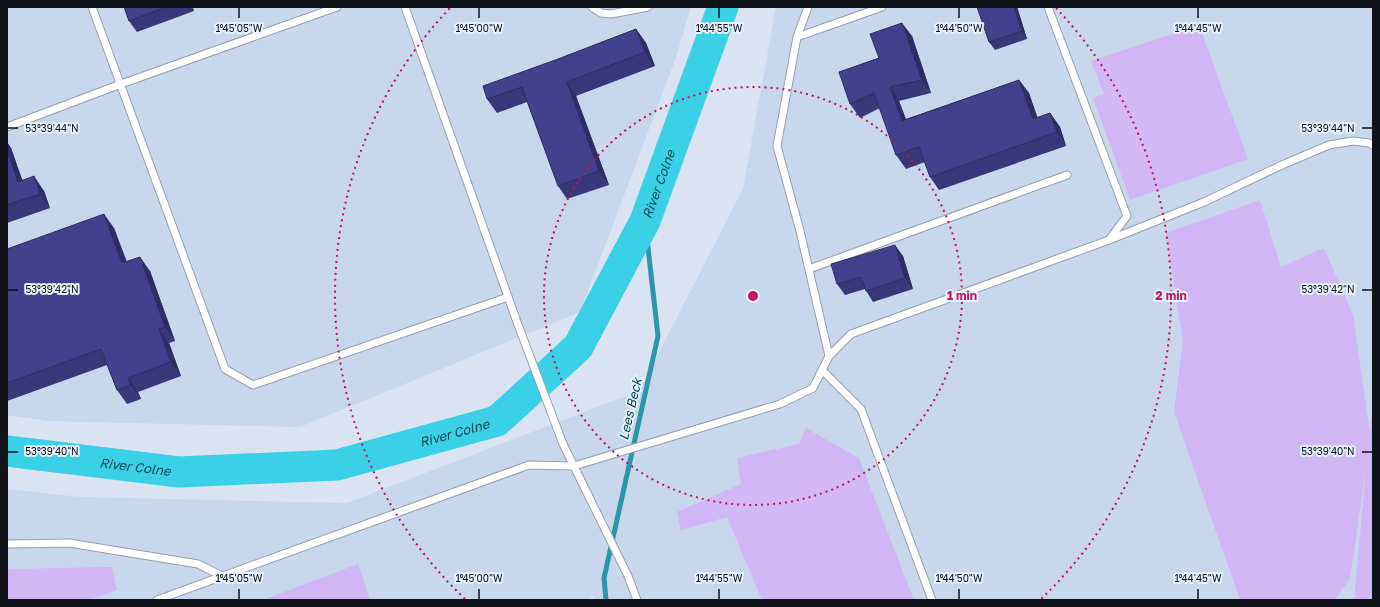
<svg xmlns="http://www.w3.org/2000/svg" width="1380" height="607" font-family="'Golos Text',sans-serif">
  <style>
    .built { fill: #c8d7eb }
    .green { fill: #d1b7f6 }
    .lines { fill: none; stroke-linecap: round; stroke-linejoin: round }
    .stream { stroke: #2d97a9; stroke-width: 5 }
    .river { stroke: #3ad0e7; stroke-width: 31 }
    .service-casing { stroke: #96a0ae; stroke-width: 9 }
    .service { stroke: #fff; stroke-width: 7 }
    .wall { fill: #39387a }
    .shaded-wall { fill: #2e2e63 }
    .building { fill: #42418e; stroke: #2e2e63 }
    .ticks { fill: none; stroke: #0f1217; stroke-width: 1.5 }
    .ring { fill: none; stroke: #c2185b; stroke-width: 2; stroke-dasharray: 2 4 }
    .labels { text-anchor: middle; dominant-baseline: central; stroke-width: 4; stroke-linejoin: round; paint-order: stroke }
    .water-label { font-size: 13px; font-style: italic; fill: #094a54; stroke: #e6f0ff }
    .ticks-label { font-size: 10px; text-anchor: middle; fill: #0f1217; stroke: #e6f0ff; stroke-width: 4; stroke-linejoin: round; paint-order: stroke }
    .centre { fill: #c2185b; stroke: #e6f0ff; stroke-width: 2 }
    .ring-label { font-size: 12px; text-anchor: middle; font-weight: bold; fill: #c2185b; stroke: #e6f0ff; stroke-width: 4; stroke-linejoin: round; paint-order: stroke }
  </style>
  <rect width="100%" height="100%" fill="#d9e3f1"/>
  <!-- built -->
  <g class="built">
    <path d="M 7,7 L 691,7 L 675,60 L 580,312 L 300,427 L 48,421 L 7,415 Z"/>
    <path d="M 776,7 L 1373,7 L 1373,402 L 1354,600 L 595,600 L 593,595 L 589,600 L 7,600 L 7,489 L 80,497 L 347,503 L 639,391 L 743,189 Z"/>
  </g>
  <!-- green -->
  <g class="green">
    <path d="M 1199,25 L 1248,159 L 1130,200 L 1093,98 L 1104,94 L 1091,61 Z"/>
    <path d="M 1260,200 L 1281,267 L 1324,248 L 1353,315 L 1370,433 L 1373,402 L 1373,600 L 1354,600 L 1366,469 L 1350,578 L 1335,600 L 1240,600 L 1174,412 L 1183,341 L 1166,233 Z"/>
    <path d="M 806,428 L 859,458 L 914,600 L 762,600 L 727,517 L 681,530 L 677,512 L 741,484 L 737,458 L 799,444 Z"/>
    <path d="M 358,564 L 370,600 L 263,600 Z"/>
    <path d="M 112,567 L 117,590 L 89,600 L 7,600 L 7,569 Z"/>
  </g>
  <g class="lines">
    <!-- stream -->
    <path class="stream" d="M 606,600 L 604,578 L 658,336 L 645,221"/>
    <!-- river -->
    <path class="river" id="s1" d="M 7,451 L 179,472 L 337,465 L 497,421 L 578,347 L 645,221 L 723,7"/>
    <defs>
      <g id="service">
        <path d="M 92,7 L 225,369 L 253,385 L 508,297"/>
        <path d="M 405,7 L 517,322 L 563,444 L 628,576 L 637,600"/>
        <path d="M 592,7 L 601,13 L 611,14 L 648,7"/>
        <path d="M 797,37 L 882,7"/>
        <path d="M 7,127 L 121,84 L 337,7"/>
        <path d="M 1109,240 L 1204,202 L 1282,165 L 1329,145 L 1353,141 L 1369,143 L 1373,145"/>
        <path d="M 809,269 L 1067,175"/>
        <path d="M 829,356 L 851,334 L 1109,240 L 1127,216 L 1048,7"/>
        <path d="M 822,370 L 861,409 L 932,600"/>
        <path d="M 7,544 L 69,543 L 198,564 L 222,576"/>
        <path d="M 157,600 L 529,465 L 574,466 L 780,404 L 813,388 L 829,356 L 800,231 L 777,146 L 797,37 L 808,7"/>
      </g>
    </defs>
    <!-- service casing -->
    <use href="#service" class="service-casing"/>
    <!-- service -->
    <use href="#service" class="service"/>
  </g>
  <!-- wall -->
  <g class="wall">
    <path d="M 124,7 L 193,7 L 194,11 L 137,32 L 129,21 Z"/>
    <path d="M 1017,7 L 1027,39 L 995,50 L 989,42 Z"/>
    <path d="M 636,29 L 646,43 L 655,66 L 576,96 L 609,185 L 567,199 L 558,186 L 527,102 L 497,113 L 487,99 L 558,59 Z"/>
    <path d="M 912,36 L 931,93 L 899,101 L 906,119 L 1019,80 L 1029,93 L 1037,118 L 1050,113 L 1060,127 L 1066,146 L 939,190 L 930,177 L 925,162 L 906,169 L 896,155 L 880,108 L 860,118 L 850,104 L 879,58 Z"/>
    <path d="M 7,142 L 11,148 L 22,180 L 44,191 L 50,208 L 7,223 Z"/>
    <path d="M 114,228 L 127,262 L 150,271 L 175,341 L 169,343 L 181,376 L 138,392 L 141,399 L 127,404 L 117,390 L 107,365 L 7,401 L 7,249 Z"/>
    <path d="M 903,256 L 913,289 L 873,302 L 865,289 L 845,295 L 837,284 Z"/>
  </g>
  <!-- shaded-wall -->
  <g class="shaded-wall">
    <path d="M 1014,7 L 1017,7 L 1027,39 L 1022,31 Z"/>
    <path d="M 902,23 L 912,36 L 931,93 L 922,80 Z"/>
    <path d="M 636,29 L 646,43 L 655,66 L 645,52 Z"/>
    <path d="M 1019,80 L 1029,93 L 1043,133 L 1033,119 Z"/>
    <path d="M 567,82 L 576,96 L 609,185 L 599,171 Z"/>
    <path d="M 890,87 L 899,101 L 911,134 L 902,121 Z"/>
    <path d="M 1050,113 L 1060,127 L 1066,146 L 1057,132 Z"/>
    <path d="M 7,142 L 11,148 L 28,196 L 18,182 L 7,150 Z"/>
    <path d="M 34,176 L 44,191 L 50,208 L 40,194 Z"/>
    <path d="M 104,214 L 114,228 L 132,278 L 122,263 Z"/>
    <path d="M 895,245 L 903,256 L 913,289 L 905,278 Z"/>
    <path d="M 140,257 L 150,271 L 175,341 L 165,327 Z"/>
    <path d="M 159,329 L 169,343 L 181,376 L 171,362 Z"/>
    <path d="M 128,378 L 138,392 L 141,399 L 131,385 Z"/>
  </g>
  <!-- building -->
  <g class="building">
    <path d="M 124,7 L 166,7 L 129,21 Z"/>
    <path d="M 977,7 L 1014,7 L 1022,31 L 989,42 Z"/>
    <path d="M 902,23 L 922,80 L 890,87 L 902,121 L 1019,80 L 1033,119 L 1050,113 L 1057,132 L 930,177 L 919,147 L 896,155 L 874,93 L 850,104 L 839,72 L 879,58 L 870,34 Z"/>
    <path d="M 636,29 L 645,52 L 567,82 L 599,171 L 558,186 L 522,87 L 487,99 L 483,86 L 558,59 Z"/>
    <path d="M 7,150 L 18,182 L 34,176 L 40,194 L 7,205 Z"/>
    <path d="M 104,214 L 122,263 L 140,257 L 165,327 L 159,329 L 171,362 L 128,378 L 131,385 L 117,390 L 101,349 L 7,383 L 7,249 Z"/>
    <path d="M 895,245 L 905,278 L 866,291 L 861,277 L 837,284 L 831,264 Z"/>
  </g>
  <!-- ticks -->
  <path class="ticks" d="M 239,8 L 239,18M 479,8 L 479,18M 719,8 L 719,18M 959,8 L 959,18M 1198,8 L 1198,18M 8,128 L 18,128M 1362,128 L 1372,128M 8,290 L 18,290M 1362,290 L 1372,290M 8,452 L 18,452M 1362,452 L 1372,452M 239,589 L 239,599M 479,589 L 479,599M 719,589 L 719,599M 959,589 L 959,599M 1198,589 L 1198,599"/>
  <!-- distance rings -->
  <g class="ring">
    <circle cx="753" cy="296" r="209"/>
    <path d="M465 599A418 418 0 0 1 450 8M1056 8A418 418 0 0 1 1041 599"/>
  </g>
  <g class="labels">
    <!-- water labels -->
    <g class="water-label">
      <text stroke="none"><textPath href="#s1" startOffset="789">River Colne</textPath></text>
      <text transform="translate(630 409) rotate(-77)">Lees Beck</text>
      <text stroke="none"><textPath href="#s1" startOffset="453">River Colne</textPath></text>
      <text stroke="none"><textPath href="#s1" startOffset="129">River Colne</textPath></text>
    </g>
  </g>
  <g class="ticks-label">
    <text x="239" y="32">1°45'05"W</text>
    <text x="479" y="32">1°45'00"W</text>
    <text x="719" y="32">1°44'55"W</text>
    <text x="959" y="32">1°44'50"W</text>
    <text x="1198" y="32">1°44'45"W</text>
    <text x="52" y="132">53°39'44"N</text>
    <text x="1328" y="132">53°39'44"N</text>
    <text x="52" y="293">53°39'42"N</text>
    <text x="1328" y="293">53°39'42"N</text>
    <text x="52" y="455">53°39'40"N</text>
    <text x="1328" y="455">53°39'40"N</text>
    <text x="239" y="582">1°45'05"W</text>
    <text x="479" y="582">1°45'00"W</text>
    <text x="719" y="582">1°44'55"W</text>
    <text x="959" y="582">1°44'50"W</text>
    <text x="1198" y="582">1°44'45"W</text>
  </g>
  <circle cx="753" cy="296" r="6" class="centre"/>
  <g class="ring-label">
    <text x="962" y="300">1 min</text>
    <text x="1171" y="300">2 min</text>
  </g>
  <!-- border -->
  <rect width="1380" height="607" fill="none" stroke="#0f1217" stroke-width="16"/>
</svg>
